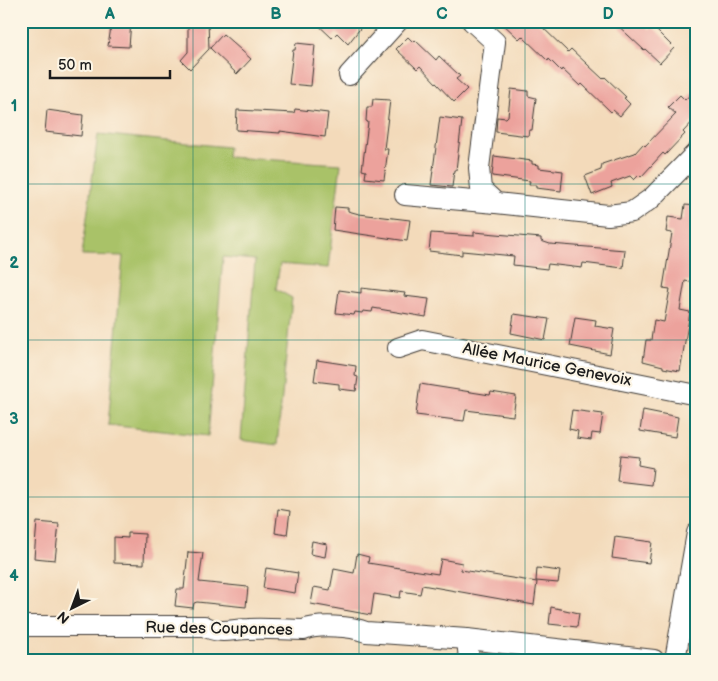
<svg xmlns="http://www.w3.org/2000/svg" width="718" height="681" font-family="'Balsamiq Sans',sans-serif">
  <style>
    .green { fill: #a9c268; stroke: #626f42 }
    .building { fill: #eca29c }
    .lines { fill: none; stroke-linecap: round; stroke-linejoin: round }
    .minor-casing { stroke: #3c3834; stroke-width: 22 }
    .minor { stroke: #fff; stroke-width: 20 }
    .grid { fill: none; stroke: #0f766e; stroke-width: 1; stroke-opacity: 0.55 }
    .labels { text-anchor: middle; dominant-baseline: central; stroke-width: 4.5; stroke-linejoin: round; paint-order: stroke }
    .street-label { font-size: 16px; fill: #1c1c1c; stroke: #fcf5e5 }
    .neatline { fill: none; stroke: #0f766e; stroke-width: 2 }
    .grid-label { font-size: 16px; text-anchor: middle; font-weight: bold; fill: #0f766e }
  </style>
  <rect width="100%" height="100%" fill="#fcf5e5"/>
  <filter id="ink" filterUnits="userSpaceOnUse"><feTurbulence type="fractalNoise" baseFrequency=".02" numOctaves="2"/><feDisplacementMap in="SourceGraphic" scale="10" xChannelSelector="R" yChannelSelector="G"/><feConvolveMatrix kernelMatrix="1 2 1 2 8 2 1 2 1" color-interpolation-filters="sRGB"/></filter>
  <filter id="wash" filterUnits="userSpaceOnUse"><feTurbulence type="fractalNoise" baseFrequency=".0096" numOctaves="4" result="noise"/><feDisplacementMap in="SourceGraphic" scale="20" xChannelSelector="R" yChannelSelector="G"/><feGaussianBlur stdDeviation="1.12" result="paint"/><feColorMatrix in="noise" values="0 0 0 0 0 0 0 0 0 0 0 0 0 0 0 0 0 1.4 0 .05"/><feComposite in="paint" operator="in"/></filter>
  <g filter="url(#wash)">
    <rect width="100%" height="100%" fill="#f3daba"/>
    <!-- green -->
    <path class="green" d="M 98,134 L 228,147 L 227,157 L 341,164 L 328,268 L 280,264 L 276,289 L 292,298 L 277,445 L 241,440 L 255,260 L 223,257 L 208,436 L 108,425 L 123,256 L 82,255 Z"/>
    <g id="blocks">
      <!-- building -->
      <g class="building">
        <path d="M 112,21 L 131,21 L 129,47 L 108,46 Z"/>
        <path d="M 188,21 L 208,21 L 209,49 L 190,69 L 181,60 L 188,52 Z"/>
        <path d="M 314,21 L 366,21 L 348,44 L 337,33 L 332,38 Z"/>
        <path d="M 500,21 L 536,21 L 568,52 L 571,49 L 603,79 L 605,77 L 626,97 L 624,98 L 630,104 L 620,116 L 613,110 L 611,112 L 582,84 L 580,86 L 562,69 L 561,71 L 549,59 L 548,61 L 522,36 L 519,39 Z"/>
        <path d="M 613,21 L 640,21 L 650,30 L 653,27 L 674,48 L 660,63 L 645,49 L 644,50 Z"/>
        <path d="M 223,34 L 251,59 L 237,74 L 210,48 Z"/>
        <path d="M 408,37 L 413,42 L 415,40 L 436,60 L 439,56 L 460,76 L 456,79 L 467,89 L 454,102 L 420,66 L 417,69 L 396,49 Z"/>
        <path d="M 296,43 L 315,45 L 311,86 L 289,84 L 293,50 L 295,50 Z"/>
        <path d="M 697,87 L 697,117 L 683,132 L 685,134 L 665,155 L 663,153 L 641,177 L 639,175 L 634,180 L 630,176 L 611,183 L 612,187 L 592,195 L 585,176 L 601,170 L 602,164 L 635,153 L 643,144 L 645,146 L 676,114 L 668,107 L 680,95 L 685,100 Z"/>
        <path d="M 511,89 L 528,91 L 528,96 L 536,98 L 532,130 L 529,130 L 528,136 L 496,132 L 497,117 L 506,118 L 508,116 Z"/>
        <path d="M 373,99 L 390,100 L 384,149 L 388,149 L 384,180 L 365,178 L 366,171 L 362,170 L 368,122 L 366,121 L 367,107 L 372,107 Z"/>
        <path d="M 295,109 L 328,113 L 325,137 L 280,131 L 280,133 L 236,130 L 237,110 L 294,113 Z"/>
        <path d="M 47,110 L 83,115 L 81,136 L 45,132 Z"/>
        <path d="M 440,117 L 462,120 L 456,170 L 454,170 L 452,187 L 431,185 Z"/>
        <path d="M 494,156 L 532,161 L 532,164 L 539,165 L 539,168 L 563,171 L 561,191 L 536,188 L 536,185 L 529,185 L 530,181 L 492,176 Z"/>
        <path d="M 685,205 L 697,206 L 697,227 L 692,257 L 694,257 L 690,282 L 685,281 L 680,310 L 690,312 L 680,371 L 663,368 L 663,366 L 643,361 L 646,340 L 651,340 L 654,320 L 664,322 L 670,289 L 663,288 L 672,233 L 666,232 L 668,217 L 683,219 Z"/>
        <path d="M 335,207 L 348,208 L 348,211 L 359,214 L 410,220 L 407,241 L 333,230 Z"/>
        <path d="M 474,232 L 541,238 L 541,241 L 550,244 L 625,250 L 623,268 L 583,263 L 582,268 L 548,264 L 547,269 L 513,265 L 514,256 L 462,251 L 462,255 L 429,251 L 431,233 L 474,236 Z"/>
        <path d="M 361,288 L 405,293 L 404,296 L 429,299 L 426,317 L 373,308 L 372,312 L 363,311 L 362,313 L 355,312 L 354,315 L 336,313 L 339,290 L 361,293 Z"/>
        <path d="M 514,314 L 549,319 L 545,340 L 511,333 Z"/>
        <path d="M 575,317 L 596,320 L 595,326 L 614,329 L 610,354 L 570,346 Z"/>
        <path d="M 317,360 L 356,366 L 355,376 L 358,377 L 356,391 L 339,389 L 339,384 L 314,381 Z"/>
        <path d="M 420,384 L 490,395 L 491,392 L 516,396 L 513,416 L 466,410 L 464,421 L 416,415 Z"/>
        <path d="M 572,410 L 603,414 L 600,434 L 592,433 L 591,440 L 577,438 L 578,431 L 569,429 Z"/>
        <path d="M 643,410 L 678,417 L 675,437 L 640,431 Z"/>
        <path d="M 620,455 L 639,457 L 638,465 L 653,468 L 651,485 L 617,481 Z"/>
        <path d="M 278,509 L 290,511 L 287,535 L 275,533 Z"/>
        <path d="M 37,522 L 59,524 L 55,560 L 34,558 Z"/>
        <path d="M 128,533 L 145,534 L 144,564 L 114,563 L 114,537 L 128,538 Z"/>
        <path d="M 615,537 L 652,542 L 649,563 L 612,558 Z"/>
        <path d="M 312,541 L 327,544 L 325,557 L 310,554 Z"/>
        <path d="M 188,552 L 203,553 L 199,582 L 248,587 L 246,607 L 197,602 L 194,603 L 193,608 L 175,606 L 177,589 L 184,589 Z"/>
        <path d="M 357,554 L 369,557 L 368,563 L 438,574 L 441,559 L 462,563 L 461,570 L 537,582 L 534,605 L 422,585 L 420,594 L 401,591 L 400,598 L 374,594 L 371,615 L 311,604 L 314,587 L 330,590 L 334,569 L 354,573 Z"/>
        <path d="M 266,568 L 298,573 L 295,593 L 263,588 Z"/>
        <path d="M 537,568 L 560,571 L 558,583 L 536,581 Z"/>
        <path d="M 551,607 L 579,613 L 577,627 L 549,624 Z"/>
      </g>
    </g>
  </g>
  <g filter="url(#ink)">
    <use href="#blocks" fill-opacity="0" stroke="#3c3834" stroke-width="1"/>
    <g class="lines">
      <defs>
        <g id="minor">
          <path d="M 472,21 L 495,42 L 479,168 L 481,189 L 496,203 L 608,215 L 632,212 L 652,198 L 697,152"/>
          <path d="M 349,75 L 398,21"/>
          <path d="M 405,195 L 496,203"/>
          <path d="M 398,348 L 422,340 L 697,395"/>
          <path d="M 21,626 L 204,626 C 220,635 233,629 249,629 C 267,628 286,630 304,630 C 317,624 352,626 366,632 L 467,639 L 654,660"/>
          <path d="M 467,639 L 469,660"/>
          <path d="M 675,660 L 697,533"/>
        </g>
      </defs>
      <!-- minor casing -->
      <use href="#minor" class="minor-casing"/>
      <!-- minor -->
      <use href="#minor" class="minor"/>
    </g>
  </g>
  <!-- grid -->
  <path class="grid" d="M 193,21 L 193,660M 359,21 L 359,660M 525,21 L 525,660M 21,184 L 697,184M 21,340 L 697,340M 21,497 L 697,497"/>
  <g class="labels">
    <!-- street labels -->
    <g class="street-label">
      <text transform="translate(547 365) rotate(11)">Allée Maurice Genevoix</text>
      <text transform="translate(219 629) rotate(1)">Rue des Coupances</text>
    </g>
  </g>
  <!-- margin -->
  <rect width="718" height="681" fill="none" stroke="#fcf5e5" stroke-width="55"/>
  <!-- north arrow -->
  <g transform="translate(72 608) rotate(222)" stroke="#fcf5e5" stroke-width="4" paint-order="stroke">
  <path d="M0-4L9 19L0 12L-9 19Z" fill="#1c1c1c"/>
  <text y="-8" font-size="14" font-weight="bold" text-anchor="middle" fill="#1c1c1c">N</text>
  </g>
  <!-- scale -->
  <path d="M50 70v8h120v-8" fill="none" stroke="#1c1c1c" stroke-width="2.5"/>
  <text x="58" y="70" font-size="15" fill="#1c1c1c" stroke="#fcf5e5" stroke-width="4" paint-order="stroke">50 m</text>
  <rect x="28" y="28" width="662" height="626" class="neatline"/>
  <g class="grid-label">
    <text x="110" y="19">A</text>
    <text x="276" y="19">B</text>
    <text x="442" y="19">C</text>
    <text x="608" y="19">D</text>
    <text x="14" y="111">1</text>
    <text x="14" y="268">2</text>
    <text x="14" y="424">3</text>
    <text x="14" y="581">4</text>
  </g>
</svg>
